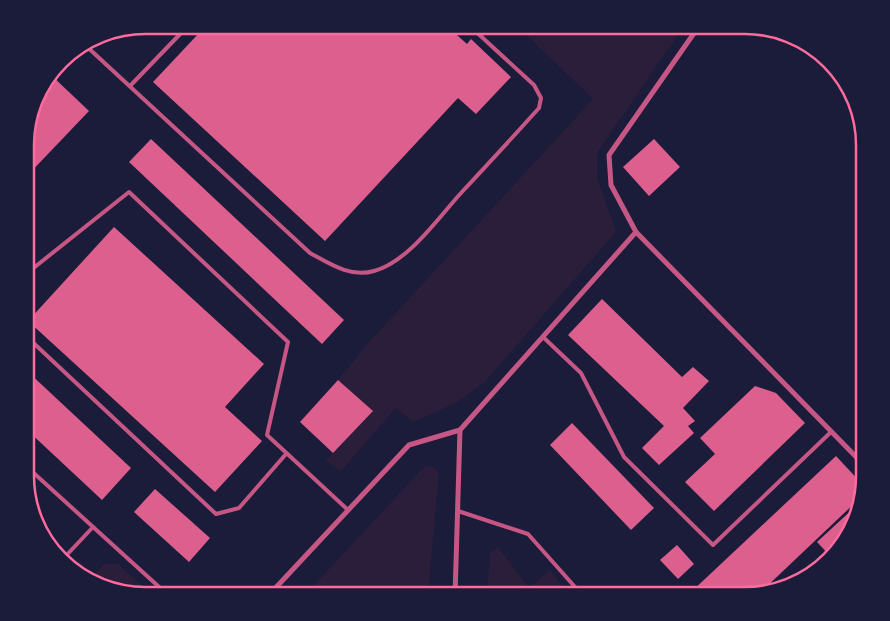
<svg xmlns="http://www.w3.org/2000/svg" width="890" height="621" font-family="Inter,sans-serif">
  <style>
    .green { fill: #2a1e3b }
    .building { fill: #dd5f8e }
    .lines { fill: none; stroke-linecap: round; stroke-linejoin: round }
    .service { stroke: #c65784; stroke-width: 4 }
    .minor { stroke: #c65784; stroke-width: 5 }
    .rim { fill: none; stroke: #ff6b9d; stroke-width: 2.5 }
  </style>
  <rect width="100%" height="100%" fill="#1b1b3a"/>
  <!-- green -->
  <g class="green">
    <path d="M 684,26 L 597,153 L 597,177 L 616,232 L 484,383 L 456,403 L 413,422 L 396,408 L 340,472 L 326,460 L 372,412 L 338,380 L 369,342 L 593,99 L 518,27 Z"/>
    <path d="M 427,466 L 434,467 L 439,474 L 428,596 L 304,596 L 421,470 Z"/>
    <path d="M 498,547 L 529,588 L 550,570 L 568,593 L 569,596 L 487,596 L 490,552 Z"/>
    <path d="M 104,564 L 118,564 L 154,596 L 137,596 L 91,579 Z"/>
  </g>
  <!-- building -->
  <g class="building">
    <path d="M 449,28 L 467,44 L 471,39 L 511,77 L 476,114 L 458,98 L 325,241 L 153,82 L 201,31 Z"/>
    <path d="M 50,74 L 89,111 L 26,177 L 26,129 L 41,85 Z"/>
    <path d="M 151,139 L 344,320 L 322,344 L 129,162 Z"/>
    <path d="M 654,139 L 680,167 L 649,196 L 623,167 Z"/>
    <path d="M 114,227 L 264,364 L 225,407 L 262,441 L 215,492 L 28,321 Z"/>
    <path d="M 602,299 L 682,377 L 693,367 L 709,381 L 683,408 L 695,421 L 688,426 L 694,433 L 659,465 L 642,448 L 664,426 L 568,335 Z"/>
    <path d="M 26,370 L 131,468 L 102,500 L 26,429 Z"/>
    <path d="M 338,380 L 373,411 L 333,453 L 300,422 Z"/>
    <path d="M 755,386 L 776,393 L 805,423 L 714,511 L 685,482 L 715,454 L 700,438 Z"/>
    <path d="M 572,423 L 654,508 L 631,530 L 550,445 Z"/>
    <path d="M 836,456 L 864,486 L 859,499 L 760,593 L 746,596 L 693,596 L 690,593 Z"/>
    <path d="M 155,489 L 210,538 L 189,562 L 134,512 Z"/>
    <path d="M 857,505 L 840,549 L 831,557 L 817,542 Z"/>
    <path d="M 677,545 L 694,564 L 678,579 L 660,560 Z"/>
  </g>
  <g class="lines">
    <!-- service -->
    <g class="service">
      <path d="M 84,44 L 310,253 C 330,264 351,278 374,271 C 408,262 438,218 461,193 C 487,165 513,137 539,108 L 541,98 L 534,85 L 472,28"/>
      <path d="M 130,86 L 183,31"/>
      <path d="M 26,274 L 129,192 L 288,342 L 267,435 L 348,510"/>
      <path d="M 26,336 L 216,514 L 239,508 L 286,454"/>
      <path d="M 543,337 L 581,373 L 624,457 L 713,545 L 831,432"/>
      <path d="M 26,466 L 169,596"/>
      <path d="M 458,511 L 528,534 L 583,596"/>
      <path d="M 62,560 L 93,527"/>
    </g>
    <!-- minor -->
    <g class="minor">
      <path d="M 699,26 L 609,155 L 611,185 L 636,232 L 865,466"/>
      <path d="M 268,596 L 409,445 L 460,430"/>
      <path d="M 455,596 L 460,430 L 636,232"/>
    </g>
  </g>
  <!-- crop -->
  <path d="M0 0H890V621H0ZM145 34H745A111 111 0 0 1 856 145V476A111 111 0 0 1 745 587H145A111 111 0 0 1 34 476V145A111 111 0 0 1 145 34Z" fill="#1b1b3a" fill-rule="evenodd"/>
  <path class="rim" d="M145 34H745A111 111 0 0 1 856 145V476A111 111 0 0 1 745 587H145A111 111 0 0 1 34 476V145A111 111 0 0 1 145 34Z"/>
</svg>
